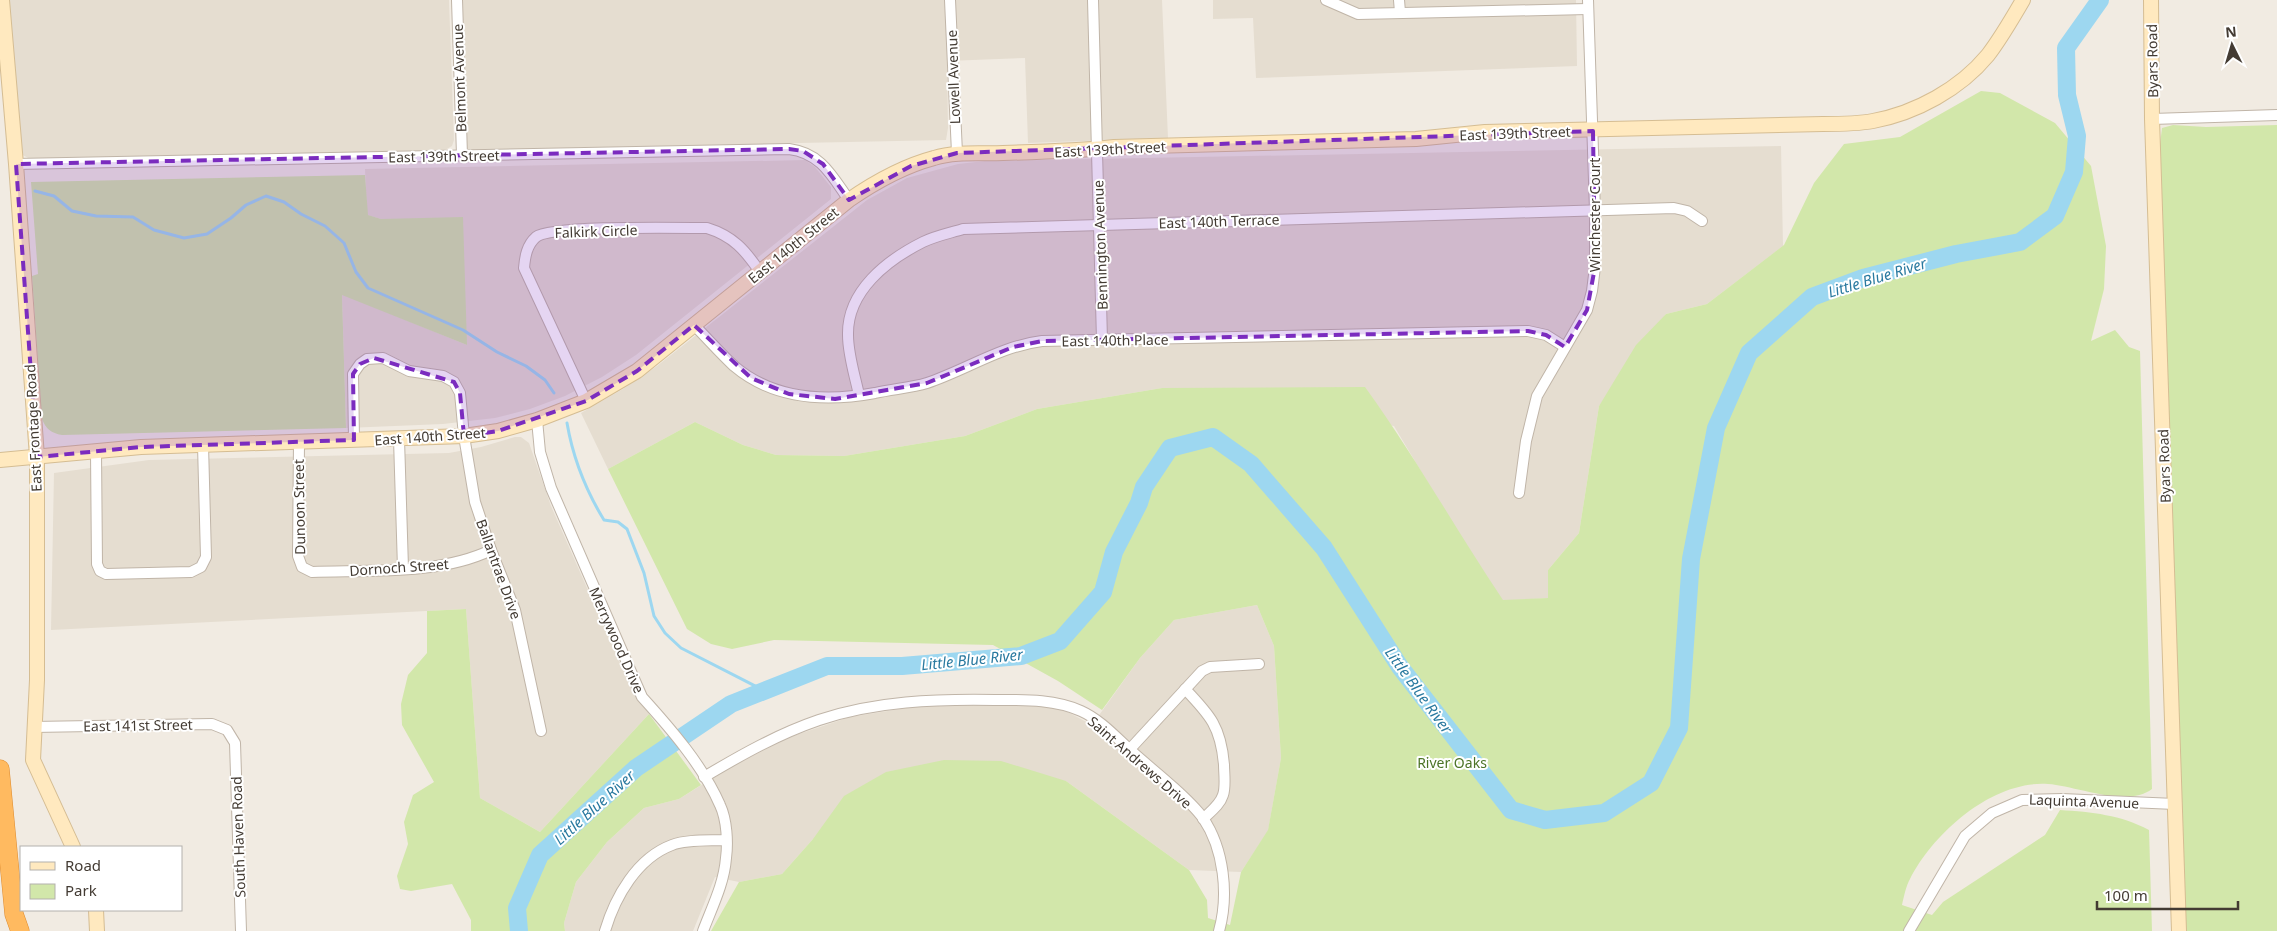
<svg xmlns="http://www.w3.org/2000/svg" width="2277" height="931" font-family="'Noto Sans',sans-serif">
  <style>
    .residential { fill: #e5ddd0 }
    .green { fill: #d2e7aa }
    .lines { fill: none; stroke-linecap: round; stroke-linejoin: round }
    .stream { stroke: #9dd7f0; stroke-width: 3 }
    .river { stroke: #9dd7f0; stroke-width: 18 }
    .street-casing { stroke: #c0b5a8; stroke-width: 12 }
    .secondary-casing { stroke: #d5bd93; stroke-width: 16 }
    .highway-casing { stroke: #de8c30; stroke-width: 19 }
    .street { stroke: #fff; stroke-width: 10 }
    .secondary { stroke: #ffe9bf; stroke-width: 14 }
    .highway { stroke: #ffba60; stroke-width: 18 }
    .marked { fill: #7b2cbf; fill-opacity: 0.2; stroke: #7b2cbf; stroke-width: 4; stroke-dasharray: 10 6; stroke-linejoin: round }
    .labels { text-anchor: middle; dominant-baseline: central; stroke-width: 4; stroke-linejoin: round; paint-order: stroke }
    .street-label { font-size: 14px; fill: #433b33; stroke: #fff }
    .park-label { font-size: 14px; fill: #4c7427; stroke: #fff }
    .water-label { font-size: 15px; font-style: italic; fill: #29799f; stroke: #fff }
  </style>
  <rect width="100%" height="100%" fill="#f1ebe2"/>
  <!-- residential -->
  <g class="residential">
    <path d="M 7,0 L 449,0 L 454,140 L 452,146 L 445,150 L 30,159 L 21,154 Z"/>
    <path d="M 461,0 L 1162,0 L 1168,138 L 1028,143 L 1025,58 L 947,61 L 948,128 L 946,140 L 470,150 L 466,148 Z"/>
    <path d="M 1213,0 L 1576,0 L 1577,66 L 1256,78 L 1253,18 L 1213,19 Z"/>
    <path d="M 1781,146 L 1783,246 L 1707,304 L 1666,314 L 1599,406 L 1579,533 L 1548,570 L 1548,598 L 1503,601 L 1465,545 L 1394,426 L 1162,388 L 1037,409 L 965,436 L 844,456 L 776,455 L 743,445 L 695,422 L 608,469 L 581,413 L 623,389 L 657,366 L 867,200 L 907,178 L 958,164 L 985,161 Z"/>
    <path d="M 805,160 L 815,167 L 831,187 L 831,199 L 636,355 L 602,377 L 565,396 L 530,409 L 495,418 L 443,424 L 346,428 L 342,294 L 467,345 L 381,219 L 367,215 L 365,169 Z"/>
    <path d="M 515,437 L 521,437 L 529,443 L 551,506 L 620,663 L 631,687 L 649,714 L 540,832 L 480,798 L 466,609 L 51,630 L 54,473 L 149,460 L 449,453 L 481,447 Z"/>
    <path d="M 1257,605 L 1274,646 L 1281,758 L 1268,831 L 1241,872 L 1189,870 L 1066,781 L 813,839 L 782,874 L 739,882 L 715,877 L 693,931 L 565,931 L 564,923 L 576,882 L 607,842 L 644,808 L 679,799 L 753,753 L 784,739 L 850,717 L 919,706 L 953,704 L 1048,705 L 1062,709 L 1092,725 L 1140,658 L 1174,620 Z"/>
  </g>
  <!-- green -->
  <g class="green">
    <path d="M 1981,91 L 2000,93 L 2055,123 L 2091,166 L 2106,246 L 2104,289 L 2091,341 L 2115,330 L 2129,347 L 2140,351 L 2152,789 C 2127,808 2077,786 2048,784 C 1993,780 1934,832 1910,879 C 1906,886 1904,896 1902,905 L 1932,915 L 1943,902 L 2045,835 L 2060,810 C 2092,812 2121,815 2149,830 L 2152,931 L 711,931 L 739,882 L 782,874 L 813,839 L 844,796 L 886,772 L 944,760 L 1001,761 L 1066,781 L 1189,870 L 1207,900 L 1208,918 L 1230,925 L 1241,872 L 1268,830 L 1281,758 L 1274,646 L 1257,605 L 1174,620 L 1140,658 L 1102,710 L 1058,681 L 993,645 L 774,640 L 732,649 L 711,644 L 687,629 L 608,469 L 695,422 L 743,445 L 776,455 L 844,456 L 965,436 L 1037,409 L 1162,388 L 1365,387 C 1415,456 1456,530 1503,600 L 1548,598 L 1548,570 L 1579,533 L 1599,406 L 1636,345 L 1666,314 L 1707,304 L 1784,245 L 1814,183 L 1844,144 L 1900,137 Z"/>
    <path d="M 2173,125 L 2206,127 L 2277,125 L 2277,931 L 2185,931 L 2160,144 L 2162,128 Z"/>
    <path d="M 365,175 L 368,215 L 381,219 L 463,217 L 467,345 L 342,295 L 346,428 L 62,435 C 51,433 46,429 42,419 L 32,276 L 38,274 L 31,182 Z"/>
    <path d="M 466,609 L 480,798 L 540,832 L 649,714 L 701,785 L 679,799 L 644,808 L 607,842 L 576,882 L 564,923 L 565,931 L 471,931 L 471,920 L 452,884 L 411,891 L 400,889 L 397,876 L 408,844 L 404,822 L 413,795 L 434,782 L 402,725 L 401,704 L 408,675 L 427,653 L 427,611 Z"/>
  </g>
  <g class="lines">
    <!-- stream -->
    <g class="stream">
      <path d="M 35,191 L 54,196 L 72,211 L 96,216 L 133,217 L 154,230 L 184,238 L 207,234 L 231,218 L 246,205 L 266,196 L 284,202 L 301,214 L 325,226 L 344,243 L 356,272 L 368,288 L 463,330 L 497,352 L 526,366 L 545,380 L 554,393"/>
      <path d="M 567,423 C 573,458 585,489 604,520 L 618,522 L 627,529 L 644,573 L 654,616 L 665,633 L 681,648 L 765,691"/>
    </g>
    <!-- river -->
    <path class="river" d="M 519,931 L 517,908 L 540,855 L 636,768 L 731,704 L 827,666 L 902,666 L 1021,656 L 1060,641 L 1103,592 L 1114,552 L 1139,503 L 1144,487 L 1170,448 L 1213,437 L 1251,464 L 1324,548 L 1400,667 L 1511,810 L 1545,820 L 1604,813 L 1651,783 L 1679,728 L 1691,559 L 1716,428 L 1749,353 L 1812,297 L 1863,278 L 1956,254 L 2020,242 L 2055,216 L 2074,172 L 2077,136 L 2067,95 L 2066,48 L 2100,0"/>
    <defs>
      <g id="street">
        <path d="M 457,0 L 462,155"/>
        <path d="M 950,0 L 957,153"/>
        <path d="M 1093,0 L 1102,340"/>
        <path d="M 1326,0 L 1358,14 L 1588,9"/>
        <path d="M 1399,0 L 1400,12"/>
        <path d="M 2152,119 L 2277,115"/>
        <path d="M 16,164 L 789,149 C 821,153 832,176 849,200"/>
        <path d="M 694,325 C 707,338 720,353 734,366 C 774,400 826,402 875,393 C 892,389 911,388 927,383 C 966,370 1001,346 1042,341 L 1528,331 L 1546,335 L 1565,347"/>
        <path d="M 859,395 C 855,376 848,355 848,335 C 847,291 887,260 923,242 C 935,236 950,233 963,229 L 1674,208 L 1687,211 L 1702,221"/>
        <path d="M 586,401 L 524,268 C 525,256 527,245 536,237 C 551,225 681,228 707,228 C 733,236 745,250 760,272"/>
        <path d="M 537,420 L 540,452 L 551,488 L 642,697 C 671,729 703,766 720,805 C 727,820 728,843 726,858 C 724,884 712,907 703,931"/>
        <path d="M 399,439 L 403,568"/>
        <path d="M 354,440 L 353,374 L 360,364 L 367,359 L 383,358 L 409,371 L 443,376 L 454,382 L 460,393 L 464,436 L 475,502 L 491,550 L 515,610 L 541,731"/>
        <path d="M 299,442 L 298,556 L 302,567 L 312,572 C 369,570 440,575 491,550"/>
        <path d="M 96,452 L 97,564 L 100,571 L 106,574 L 191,572 L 201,567 L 206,557 L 203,445"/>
        <path d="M 1519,493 L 1526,441 L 1537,396 L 1587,310 L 1592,291 L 1595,267 L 1595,211 L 1588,0"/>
        <path d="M 1185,689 C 1210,715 1221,727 1224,765 C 1224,773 1226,787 1223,795 C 1220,805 1210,812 1203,819"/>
        <path d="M 33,727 L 212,724 L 227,730 L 235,743 L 241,931"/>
        <path d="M 1130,749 L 1202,671 L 1210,667 L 1259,664"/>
        <path d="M 704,777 C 741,755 778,734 819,720 C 875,701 936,699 995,700 C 1024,700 1054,699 1081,711 C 1099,719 1114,735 1128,748 C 1143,762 1159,774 1174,788 C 1184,797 1195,807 1203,818 C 1224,849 1229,895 1219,931"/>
        <path d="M 605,931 C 615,897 637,858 672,845 C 688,839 710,841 726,840"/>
        <path d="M 1909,931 L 1965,836 L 1992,813 L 2022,800 L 2062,799 L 2175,804"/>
      </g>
      <g id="secondary">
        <path d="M 2,0 L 16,164 L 37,457 L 37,680 L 33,760 L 73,847"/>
        <path d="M 2151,0 L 2152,119 L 2179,931"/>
        <path d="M 0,460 L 141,447 L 464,436 L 498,431 L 537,420 L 586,401 L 637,371 L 849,200 C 875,182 904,166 934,158 C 956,151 980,154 1003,153 C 1040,152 1077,151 1114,147 L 1416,139 L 1485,132 L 1823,124 C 1840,124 1857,124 1873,121 C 1916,113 1960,89 1988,55 C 2001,38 2012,19 2023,0"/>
        <path d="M 96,910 L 97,931"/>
      </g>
      <path id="highway" d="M 0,769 L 14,914 L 20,931"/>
    </defs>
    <!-- street casing -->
    <use href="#street" class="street-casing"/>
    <!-- secondary casing -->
    <use href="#secondary" class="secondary-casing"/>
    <!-- highway casing -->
    <use href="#highway" class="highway-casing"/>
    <!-- street -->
    <use href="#street" class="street"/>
    <!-- secondary -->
    <use href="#secondary" class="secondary"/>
    <!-- highway -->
    <use href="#highway" class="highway"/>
  </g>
  <!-- marked area -->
  <path class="marked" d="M 1593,131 L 1595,267 L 1587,310 L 1565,347 L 1546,335 L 1528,331 L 1042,341 L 1013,347 L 927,383 L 835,399 L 789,394 L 751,378 L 694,325 L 637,371 L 586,401 L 498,431 L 464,436 L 460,393 L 454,382 L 374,358 L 360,364 L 353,374 L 354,440 L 141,447 L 37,457 L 16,164 L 789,149 L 803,151 L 823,164 L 849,200 L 911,166 L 957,153 Z"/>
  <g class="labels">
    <!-- street labels -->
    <g class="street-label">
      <text transform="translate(2152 61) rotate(-91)">Byars Road</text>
      <text transform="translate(953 77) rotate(-92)">Lowell Avenue</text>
      <text transform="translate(459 78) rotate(-92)">Belmont Avenue</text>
      <text transform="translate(1515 133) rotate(-2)">East 139th Street</text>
      <text transform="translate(1110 149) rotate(-3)">East 139th Street</text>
      <text transform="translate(444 156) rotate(-1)">East 139th Street</text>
      <text transform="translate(1594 215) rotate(-90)">Winchester Court</text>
      <text transform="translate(1219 221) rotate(-2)">East 140th Terrace</text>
      <text transform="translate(596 231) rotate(-2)">Falkirk Circle</text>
      <text transform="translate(793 245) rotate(-39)">East 140th Street</text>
      <text transform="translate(1100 245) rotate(-92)">Bennington Avenue</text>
      <text transform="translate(1115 340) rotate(-1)">East 140th Place</text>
      <text transform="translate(33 428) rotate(-93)">East Frontage Road</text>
      <text transform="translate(430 436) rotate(-4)">East 140th Street</text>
      <text transform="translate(2164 466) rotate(-92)">Byars Road</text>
      <text transform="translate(299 507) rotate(-91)">Dunoon Street</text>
      <text transform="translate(399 567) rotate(-4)">Dornoch Street</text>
      <text transform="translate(499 569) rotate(70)">Ballantrae Drive</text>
      <text transform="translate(617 640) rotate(66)">Merrywood Drive</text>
      <text transform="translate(138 725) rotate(-1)">East 141st Street</text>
      <text transform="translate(1140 762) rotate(41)">Saint Andrews Drive</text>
      <text transform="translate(2084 801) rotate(2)">Laquinta Avenue</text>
      <text transform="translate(238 837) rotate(-92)">South Haven Road</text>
    </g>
    <!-- park labels -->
    <g class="park-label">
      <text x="1452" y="762">River Oaks</text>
    </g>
    <!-- water labels -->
    <g class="water-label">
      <text transform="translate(1877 277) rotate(-17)">Little Blue River</text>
      <text transform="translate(972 659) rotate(-6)">Little Blue River</text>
      <text transform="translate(1419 690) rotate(54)">Little Blue River</text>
      <text transform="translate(594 807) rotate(-42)">Little Blue River</text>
    </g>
  </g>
  <!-- legend -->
  <rect x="20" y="846" width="162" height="65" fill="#ffffff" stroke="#b4b1ad"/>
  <rect x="30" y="862" width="25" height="8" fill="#ffe9bf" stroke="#b4b1ad"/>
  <text x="65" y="871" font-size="15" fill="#433b33">Road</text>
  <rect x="30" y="884" width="25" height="15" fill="#d2e7aa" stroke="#b4b1ad"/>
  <text x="65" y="896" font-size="15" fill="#433b33">Park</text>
  <!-- north arrow -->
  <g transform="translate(2232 45) rotate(355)" stroke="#ffffff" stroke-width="4" paint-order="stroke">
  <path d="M0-4L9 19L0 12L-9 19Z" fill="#433b33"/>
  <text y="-8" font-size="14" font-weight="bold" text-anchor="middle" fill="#433b33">N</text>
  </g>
  <!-- scale -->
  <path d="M2097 901v8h141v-8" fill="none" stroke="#433b33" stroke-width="2.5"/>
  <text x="2104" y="901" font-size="15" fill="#433b33" stroke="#ffffff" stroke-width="4" paint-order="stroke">100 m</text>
</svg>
